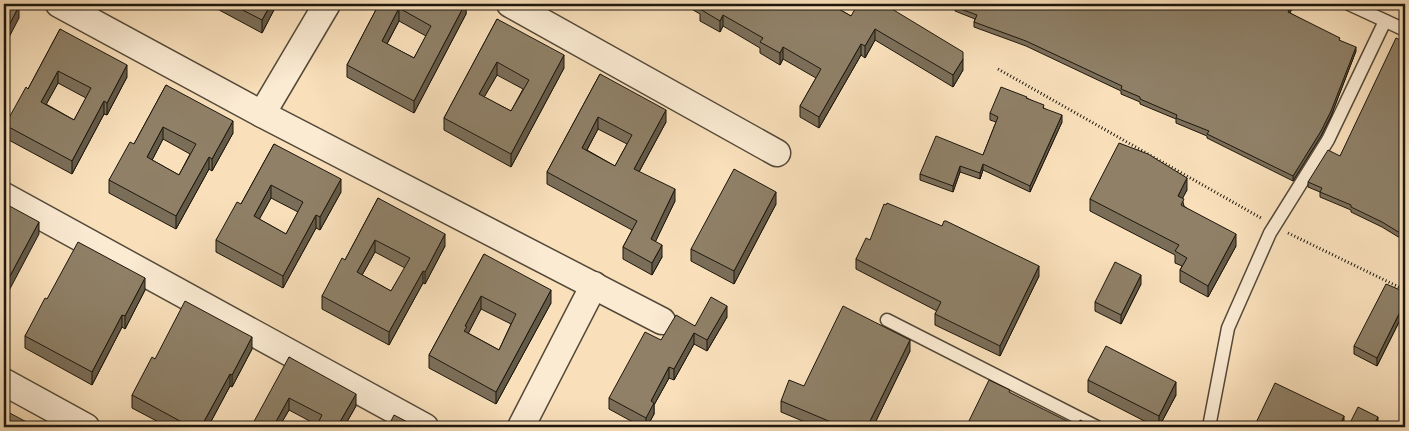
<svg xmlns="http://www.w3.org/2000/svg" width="1409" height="431" font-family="'IM FELL Great Primer',serif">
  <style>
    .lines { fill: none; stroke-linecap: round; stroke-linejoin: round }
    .service-casing { stroke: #544938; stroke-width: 15 }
    .minor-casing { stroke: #544938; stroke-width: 29 }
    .path { stroke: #1d170d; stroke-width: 3; stroke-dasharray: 1 2.5; stroke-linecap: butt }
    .service { stroke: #fbebd3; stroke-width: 12 }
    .minor { stroke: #fbebd3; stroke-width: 26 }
    .wall { fill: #7b6e59; stroke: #1d170d; fill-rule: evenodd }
    .shaded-wall { fill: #645a48; stroke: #1d170d }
    .building { fill: #8f8067; stroke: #1d170d; fill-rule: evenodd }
  </style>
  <rect width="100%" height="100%" fill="#f9e0bb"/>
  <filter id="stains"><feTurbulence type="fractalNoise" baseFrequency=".004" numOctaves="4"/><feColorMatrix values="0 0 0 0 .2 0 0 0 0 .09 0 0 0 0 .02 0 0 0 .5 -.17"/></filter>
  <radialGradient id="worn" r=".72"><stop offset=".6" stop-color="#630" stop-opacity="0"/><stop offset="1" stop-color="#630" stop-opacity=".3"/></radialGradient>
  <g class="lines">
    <defs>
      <g id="service">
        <path d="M 1349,4 L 1405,30"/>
        <path d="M 887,320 L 1097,427"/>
        <path d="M 1209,427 L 1228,328 L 1270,233 L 1328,140 L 1385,21"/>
      </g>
      <g id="minor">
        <path d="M 59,4 L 262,114 L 662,321"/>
        <path d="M 510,4 L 777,153"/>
        <path d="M 262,114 L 327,4"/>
        <path d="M 4,196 L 425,427"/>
        <path d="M 4,382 L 86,427"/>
        <path d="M 521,427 L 594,285"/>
      </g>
    </defs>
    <!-- service casing -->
    <use href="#service" class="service-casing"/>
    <!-- minor casing -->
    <use href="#minor" class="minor-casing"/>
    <!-- path -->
    <g class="path">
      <path d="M 998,69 L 1261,218"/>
      <path d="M 1288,233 L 1405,290"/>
    </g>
    <!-- service -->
    <use href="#service" class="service"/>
    <!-- minor -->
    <use href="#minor" class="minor"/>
  </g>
  <!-- wall -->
  <g class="wall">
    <path d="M 208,4 L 277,4 L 262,33 Z"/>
    <path d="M 379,4 L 466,4 L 466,14 L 414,113 L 347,77 L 347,65 ZM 399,21 L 426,36 L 414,58 L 387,44 Z"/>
    <path d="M 683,4 L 830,4 L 851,16 L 894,4 L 891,9 L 963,70 L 953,87 L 875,40 L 865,58 L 861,55 L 819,128 L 800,117 L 800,106 L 816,78 L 783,59 L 780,65 L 760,53 L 760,48 L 723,26 L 720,32 L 700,21 L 700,14 Z"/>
    <path d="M 946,4 L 1294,4 L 1290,13 L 1340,41 L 1356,51 L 1331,116 L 1321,136 L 1293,181 L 1207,138 L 1207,136 L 1176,123 L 1176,119 L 1140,104 L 1140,102 L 1121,94 L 1121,91 L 1026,46 L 974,27 L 974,22 L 975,19 L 955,11 L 955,8 Z"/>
    <path d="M 497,19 L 564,68 L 511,167 L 444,130 L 444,118 ZM 497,75 L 523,89 L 511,111 L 484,97 Z"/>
    <path d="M 60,29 L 127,77 L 107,115 L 104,114 L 72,174 L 5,138 L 5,125 L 28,89 ZM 58,83 L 86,98 L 74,120 L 46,104 Z"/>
    <path d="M 1405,42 L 1405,241 L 1382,227 L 1351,212 L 1351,210 L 1320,197 L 1320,192 L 1308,187 L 1308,182 L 1340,156 Z"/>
    <path d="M 600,74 L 666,122 L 639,172 L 675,201 L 655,242 L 662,257 L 652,275 L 623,259 L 623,247 L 632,230 L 547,184 L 547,172 ZM 598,129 L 627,144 L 615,166 L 587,150 Z"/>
    <path d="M 166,85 L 233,133 L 212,171 L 209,169 L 176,229 L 109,193 L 109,180 L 134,144 ZM 163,139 L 190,154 L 179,175 L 152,160 Z"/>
    <path d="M 1027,98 L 1044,108 L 1062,122 L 1030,192 L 983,170 L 980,179 L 960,172 L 953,192 L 920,180 L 920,174 L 983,155 L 996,122 L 990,120 L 990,113 Z"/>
    <path d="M 274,144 L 341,192 L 320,230 L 316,228 L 283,288 L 216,252 L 216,240 L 241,204 ZM 271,198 L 298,212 L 286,234 L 259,219 Z"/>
    <path d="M 1187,190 L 1182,198 L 1184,206 L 1236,246 L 1208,297 L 1180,282 L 1180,270 L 1182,266 L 1175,263 L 1175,255 L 1090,211 L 1090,199 Z"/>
    <path d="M 378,198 L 445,246 L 425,284 L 423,283 L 389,345 L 322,309 L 322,296 L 345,260 ZM 375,252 L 405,268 L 391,291 L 362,275 Z"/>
    <path d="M 776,204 L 734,284 L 691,261 L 691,249 Z"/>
    <path d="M 870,240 L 1039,276 L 1000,356 L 935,325 L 935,314 L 937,311 L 856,269 L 856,259 Z"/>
    <path d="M 484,254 L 551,303 L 496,404 L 429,368 L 429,355 ZM 481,309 L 511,324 L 499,350 L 468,333 Z"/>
    <path d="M 1141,284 L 1121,324 L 1095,311 L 1095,302 Z"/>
    <path d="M 145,290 L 125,329 L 122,327 L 92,385 L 25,348 L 25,336 L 47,299 Z"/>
    <path d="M 1405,292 L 1405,310 L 1377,366 L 1354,354 L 1354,346 Z"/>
    <path d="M 727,317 L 707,351 L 694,344 L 674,380 L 669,378 L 654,405 L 654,414 L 647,427 L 642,427 L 609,409 L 609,398 L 661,340 L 695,326 Z"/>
    <path d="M 252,349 L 232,387 L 230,386 L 208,427 L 168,427 L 132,408 L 132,395 Z"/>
    <path d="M 910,351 L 873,427 L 817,427 L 781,412 L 781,401 L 804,386 Z"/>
    <path d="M 289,357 L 356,406 L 344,427 L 316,427 L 317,425 L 289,410 L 279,427 Z"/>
    <path d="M 1088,380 L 1176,395 L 1159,427 L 1156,427 L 1088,392 Z"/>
  </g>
  <!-- shaded-wall -->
  <g class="shaded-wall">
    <path d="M 271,4 L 277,4 L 262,33 L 262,20 Z"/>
    <path d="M 465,4 L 466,4 L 466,14 L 414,113 L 414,101 Z"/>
    <path d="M 888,4 L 894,4 L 887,18 L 887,6 Z"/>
    <path d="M 1292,4 L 1294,4 L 1288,16 L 1288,12 Z"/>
    <path d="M 19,6 L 19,18 L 4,47 L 4,35 Z"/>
    <path d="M 399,8 L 399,21 L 382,53 L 382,41 Z"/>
    <path d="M 723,15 L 723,26 L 720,32 L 720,21 Z"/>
    <path d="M 875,29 L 875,40 L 865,58 L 865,46 Z"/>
    <path d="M 861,44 L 861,55 L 819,128 L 819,117 Z"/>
    <path d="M 783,47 L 783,59 L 780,65 L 780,53 Z"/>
    <path d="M 1356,47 L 1356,51 L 1331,116 L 1321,136 L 1293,181 L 1293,176 Z"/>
    <path d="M 564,55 L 564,68 L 511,167 L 511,154 Z"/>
    <path d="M 963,59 L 963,70 L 953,87 L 953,75 Z"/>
    <path d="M 497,62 L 497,75 L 479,106 L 479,94 Z"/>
    <path d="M 127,65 L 127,77 L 107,115 L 107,103 Z"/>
    <path d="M 58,71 L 58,83 L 41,114 L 41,102 Z"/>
    <path d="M 104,101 L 104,114 L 72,174 L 72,161 Z"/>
    <path d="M 666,110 L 666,122 L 634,181 L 634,169 Z"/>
    <path d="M 1062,115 L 1062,122 L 1030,192 L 1030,186 Z"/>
    <path d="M 598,117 L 598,129 L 582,159 L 582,148 Z"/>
    <path d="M 233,121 L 233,133 L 212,171 L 212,159 Z"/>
    <path d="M 163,127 L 163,139 L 147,170 L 147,157 Z"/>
    <path d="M 209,157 L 209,169 L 176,229 L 176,216 Z"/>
    <path d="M 983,164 L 983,170 L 980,179 L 980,173 Z"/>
    <path d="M 960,166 L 960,172 L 953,192 L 953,186 Z"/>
    <path d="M 1187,178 L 1187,190 L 1178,207 L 1178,196 Z"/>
    <path d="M 341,179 L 341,192 L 320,230 L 320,217 Z"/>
    <path d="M 271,185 L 271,198 L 254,229 L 254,216 Z"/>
    <path d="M 675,189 L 675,201 L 651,251 L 651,239 Z"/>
    <path d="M 776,192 L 776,204 L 734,284 L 734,271 Z"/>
    <path d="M 316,215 L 316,228 L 283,288 L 283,276 Z"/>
    <path d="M 39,222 L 39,234 L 4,300 L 4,287 Z"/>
    <path d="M 445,234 L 445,246 L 425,284 L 425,272 Z"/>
    <path d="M 1236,234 L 1236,246 L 1208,297 L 1208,286 Z"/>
    <path d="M 375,240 L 375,252 L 357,284 L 357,272 Z"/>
    <path d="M 662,245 L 662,257 L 652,275 L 652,263 Z"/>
    <path d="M 1039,266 L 1039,276 L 1000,356 L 1000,346 Z"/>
    <path d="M 423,271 L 423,283 L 389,345 L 389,332 Z"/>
    <path d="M 1141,275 L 1141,284 L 1121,324 L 1121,315 Z"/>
    <path d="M 145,278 L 145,290 L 125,329 L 125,316 Z"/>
    <path d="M 551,290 L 551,303 L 496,404 L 496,392 Z"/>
    <path d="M 481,296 L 481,309 L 467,336 L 464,331 L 465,326 Z"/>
    <path d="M 1405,302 L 1405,310 L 1377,366 L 1377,358 Z"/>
    <path d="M 727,306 L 727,317 L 707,351 L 707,340 Z"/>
    <path d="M 122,315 L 122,327 L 92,385 L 92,372 Z"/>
    <path d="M 694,333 L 694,344 L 674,380 L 674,369 Z"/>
    <path d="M 252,337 L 252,349 L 232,387 L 232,375 Z"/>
    <path d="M 910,340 L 910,351 L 873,427 L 867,427 Z"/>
    <path d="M 669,367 L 669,378 L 654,405 L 654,414 L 647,427 L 646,427 L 646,418 L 651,401 Z"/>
    <path d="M 230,374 L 230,386 L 208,427 L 201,427 Z"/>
    <path d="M 1176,382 L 1176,395 L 1159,427 L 1159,416 Z"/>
    <path d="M 356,394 L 356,406 L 344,427 L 337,427 Z"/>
    <path d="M 289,398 L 289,410 L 279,427 L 273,427 Z"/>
    <path d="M 1344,416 L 1344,427 L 1339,427 Z"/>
    <path d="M 1378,417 L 1378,421 L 1375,427 L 1373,427 Z"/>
  </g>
  <!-- building -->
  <g class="building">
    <path d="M 4,4 L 15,4 L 19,6 L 4,35 Z"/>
    <path d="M 231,4 L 271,4 L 262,20 Z"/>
    <path d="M 379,4 L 465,4 L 414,101 L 347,65 ZM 399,8 L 431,26 L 414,58 L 382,41 Z"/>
    <path d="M 703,4 L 830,4 L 851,16 L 858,4 L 888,4 L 887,6 L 963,52 L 963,59 L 953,75 L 875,29 L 865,46 L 861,44 L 819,117 L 800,106 L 821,69 L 783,47 L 780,53 L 760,42 L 763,38 L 723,15 L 720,21 L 700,9 Z"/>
    <path d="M 956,4 L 1292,4 L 1288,12 L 1340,38 L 1339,40 L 1356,47 L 1331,111 L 1321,131 L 1293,176 L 1207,134 L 1209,131 L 1176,118 L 1177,115 L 1140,99 L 1140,97 L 1121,89 L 1122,86 L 1026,41 L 974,22 L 977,15 L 955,7 Z"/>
    <path d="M 497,19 L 564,55 L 511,154 L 444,118 ZM 497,62 L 529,80 L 511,111 L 479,94 Z"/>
    <path d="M 60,29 L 127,65 L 107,103 L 104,101 L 72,161 L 5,125 L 26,87 L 28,89 ZM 58,71 L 91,88 L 74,120 L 41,102 Z"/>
    <path d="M 1396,38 L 1405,42 L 1405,236 L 1382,222 L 1351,207 L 1351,205 L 1320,192 L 1322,188 L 1308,182 L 1328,150 L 1340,156 Z"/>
    <path d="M 600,74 L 666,110 L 634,169 L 675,189 L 651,239 L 662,245 L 652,263 L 623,247 L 637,221 L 547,172 ZM 598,117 L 632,135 L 615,166 L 582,148 Z"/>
    <path d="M 166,85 L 233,121 L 212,159 L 209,157 L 176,216 L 109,180 L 130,142 L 134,144 ZM 163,127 L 196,144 L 179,175 L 147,157 Z"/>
    <path d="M 1001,87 L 1027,97 L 1026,98 L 1044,105 L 1043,108 L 1062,115 L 1030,186 L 983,164 L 980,173 L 960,166 L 953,186 L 920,174 L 936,136 L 983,155 L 998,117 L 990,113 Z"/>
    <path d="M 1119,143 L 1148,154 L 1187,178 L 1178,196 L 1184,199 L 1181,205 L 1236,234 L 1208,286 L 1180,270 L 1187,258 L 1175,251 L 1179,245 L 1090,199 Z"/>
    <path d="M 274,144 L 341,179 L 320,217 L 316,215 L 283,276 L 216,240 L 237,202 L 241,204 ZM 271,185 L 303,202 L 286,234 L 254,216 Z"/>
    <path d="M 734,169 L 776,192 L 734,271 L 691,249 Z"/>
    <path d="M 378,198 L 445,234 L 425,272 L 423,271 L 389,332 L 322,296 L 342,258 L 345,260 ZM 375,240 L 410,258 L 391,291 L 357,272 Z"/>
    <path d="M 4,203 L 39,222 L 4,287 Z"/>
    <path d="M 887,203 L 942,226 L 944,221 L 946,221 L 1039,266 L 1000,346 L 935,314 L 941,302 L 856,259 L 866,238 L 870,240 L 884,204 L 886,205 Z"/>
    <path d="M 78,242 L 145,278 L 125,316 L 122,315 L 92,372 L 25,336 L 45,298 L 47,299 Z"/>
    <path d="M 484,254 L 551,290 L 496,392 L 429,355 ZM 481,296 L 516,314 L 499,350 L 464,331 L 467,327 L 465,326 Z"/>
    <path d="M 1115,262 L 1141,275 L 1121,315 L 1095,302 Z"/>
    <path d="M 1386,284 L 1405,292 L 1405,302 L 1377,358 L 1354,346 Z"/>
    <path d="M 711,297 L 727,306 L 707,340 L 694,333 L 674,369 L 669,367 L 651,401 L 654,403 L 646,418 L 609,398 L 645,332 L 661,340 L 676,315 L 695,326 Z"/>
    <path d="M 185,301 L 252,337 L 232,375 L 230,374 L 201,427 L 191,427 L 132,395 L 152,357 L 155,359 Z"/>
    <path d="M 843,306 L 910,340 L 867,427 L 843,427 L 781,401 L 789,380 L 804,386 Z"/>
    <path d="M 1106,346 L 1176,382 L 1159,416 L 1088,380 Z"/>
    <path d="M 289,357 L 356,394 L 337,427 L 316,427 L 322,415 L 289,398 L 273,427 L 251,427 Z"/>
    <path d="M 989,380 L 1010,390 L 1009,392 L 1077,426 L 1080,420 L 1095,427 L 966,427 Z"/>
    <path d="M 1275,383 L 1344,416 L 1339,427 L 1254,427 Z"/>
    <path d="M 1358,407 L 1378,417 L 1373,427 L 1353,427 L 1349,425 Z"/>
    <path d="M 4,410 L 36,427 L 4,427 Z"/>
    <path d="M 394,415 L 417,427 L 388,427 Z"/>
  </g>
  <!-- margin -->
  <rect width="1409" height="431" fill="none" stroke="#f9e0bb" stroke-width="20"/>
  <rect x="5" y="5" width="1399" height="421" fill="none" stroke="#1d170d" stroke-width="2.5"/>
  <rect x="10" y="10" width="1389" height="411" fill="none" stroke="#1d170d"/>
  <rect width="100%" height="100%" filter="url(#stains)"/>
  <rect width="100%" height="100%" fill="url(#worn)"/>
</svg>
